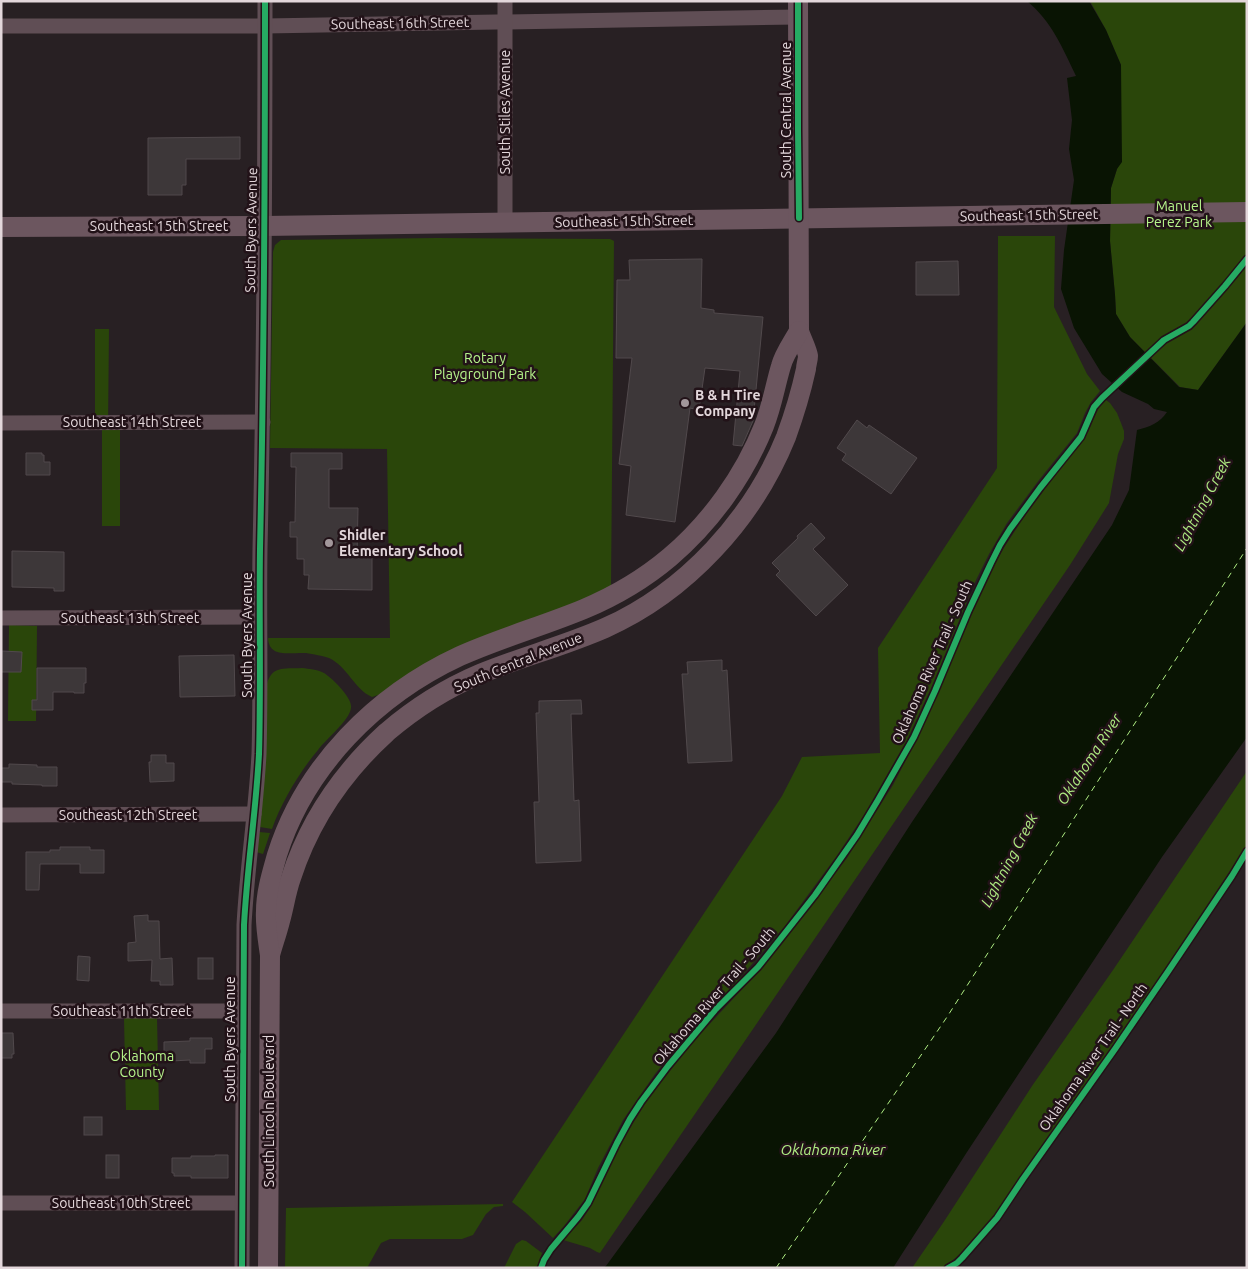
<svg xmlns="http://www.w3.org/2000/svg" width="1248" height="1269" font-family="Ubuntu,sans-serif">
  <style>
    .green { fill: #2a460a }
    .water { fill: #091403 }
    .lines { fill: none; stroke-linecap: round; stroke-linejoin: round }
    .ferry { stroke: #afed83; stroke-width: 1; stroke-dasharray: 6 5; stroke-linecap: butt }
    .building { fill: #3d3739; stroke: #51494c }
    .minor { stroke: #604e55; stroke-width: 15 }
    .major { stroke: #6c565f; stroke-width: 20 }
    .cycleway-casing { stroke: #221218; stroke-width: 9 }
    .cycleway { stroke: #26ab63; stroke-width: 6 }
    .poi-dot { fill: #a2979b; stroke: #221218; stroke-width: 2 }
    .labels { text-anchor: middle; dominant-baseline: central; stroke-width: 5; stroke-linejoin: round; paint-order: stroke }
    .street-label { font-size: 14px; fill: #e3d7db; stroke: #221218 }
    .park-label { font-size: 14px; fill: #b6f58b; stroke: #221218 }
    .poi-label { font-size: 14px; font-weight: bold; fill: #e3d7db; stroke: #221218; text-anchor: start }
    .water-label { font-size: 15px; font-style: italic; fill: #afed83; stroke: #221218 }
  </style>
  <rect width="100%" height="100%" fill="#282023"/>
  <!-- green -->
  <g class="green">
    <path d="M 1090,1 L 1247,1 L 1247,322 L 1198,390 L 1180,387 L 1130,337 L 1116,314 L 1115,295 L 1110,241 L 1111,188 L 1117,169 L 1121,65 L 1106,30 Z"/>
    <path d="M 998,236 L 1055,236 L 1054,307 L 1087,374 L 1100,391 L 1091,402 L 1085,413 L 1077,433 L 1039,480 L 1007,523 L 989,554 L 976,580 L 931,688 L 907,740 L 864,815 L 836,857 L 785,926 L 732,987 L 717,1001 L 695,1025 L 675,1049 L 655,1074 L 623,1120 L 598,1168 L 585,1199 L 564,1226 L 553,1238 L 525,1212 L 512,1202 L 782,796 L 802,757 L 880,753 L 878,648 L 997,468 Z"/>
    <path d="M 437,238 L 610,239 L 614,241 L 611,587 L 381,694 L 372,697 C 354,689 348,667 329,658 C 323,656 313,654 306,653 C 292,652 269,659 268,638 L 390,638 L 387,449 L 270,448 L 273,252 L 275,245 L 281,240 Z"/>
    <path d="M 95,329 L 109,329 L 108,429 L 120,430 L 120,526 L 102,526 L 102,416 L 95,415 Z"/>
    <path d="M 1106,400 L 1110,403 L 1117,413 L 1121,423 L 1124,431 L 1124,439 L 1118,454 L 1109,503 L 1070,565 L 602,1250 L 600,1253 L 597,1252 L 590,1248 L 563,1240 L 582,1220 L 590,1208 L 622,1141 L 650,1096 L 692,1043 L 757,973 L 781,945 L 847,858 L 893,785 L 923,727 L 988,576 L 1005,546 L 1026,514 L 1088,432 L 1099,407 Z"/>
    <path d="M 9,625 L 37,626 L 36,721 L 8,721 Z"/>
    <path d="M 302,668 C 309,669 317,669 324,673 C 332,678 353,698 351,708 C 350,720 325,740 318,750 C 300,771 281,803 272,829 L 260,827 L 266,687 C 271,665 283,669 302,668 Z"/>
    <path d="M 1247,771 L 1247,845 L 1124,1031 L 1048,1140 L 1034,1157 L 991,1221 C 981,1232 956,1261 943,1267 C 936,1269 920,1268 912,1268 L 943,1223 L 1032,1086 L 1113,970 Z"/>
    <path d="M 259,832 L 270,833 L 263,854 L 256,852 Z"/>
    <path d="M 124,1018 L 157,1018 L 159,1110 L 126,1110 Z"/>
    <path d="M 503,1204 L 503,1206 L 494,1207 L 486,1214 L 473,1235 L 462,1239 L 390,1239 L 381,1243 L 367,1268 L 285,1268 L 286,1208 Z"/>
    <path d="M 522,1240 L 526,1241 L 542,1253 L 537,1268 L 504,1268 L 516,1244 Z"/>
  </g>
  <!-- water -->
  <path class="water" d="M 1027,1 L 1089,1 L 1106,30 L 1121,65 L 1122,162 L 1117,169 L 1111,188 L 1110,241 L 1115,295 L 1116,314 L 1130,337 L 1179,387 L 1198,390 L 1247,322 L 1247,737 L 1162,857 L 967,1152 L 893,1268 L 603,1268 L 606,1266 L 776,1033 L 912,822 L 1112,525 L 1129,490 L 1137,430 C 1149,427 1160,423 1167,412 L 1154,409 L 1148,404 L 1122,392 L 1102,374 L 1074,328 L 1061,289 L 1064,250 L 1074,180 L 1069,149 L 1072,120 L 1067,78 L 1076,76 C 1062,47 1052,22 1027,1 Z"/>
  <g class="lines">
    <!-- ferry -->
    <path class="ferry" d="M 776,1268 L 947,1017 L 1247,548"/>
  </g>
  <!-- building -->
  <g class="building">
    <path d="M 240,137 L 240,159 L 186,159 L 186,185 L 182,185 L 182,195 L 148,195 L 148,138 Z"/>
    <path d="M 702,259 L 701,308 L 714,310 L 714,313 L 763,317 L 753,421 L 742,446 L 733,445 L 740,371 L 705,368 L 699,410 L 690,408 L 675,522 L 626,515 L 631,466 L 619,464 L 632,358 L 616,358 L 617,280 L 630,280 L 629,260 Z"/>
    <path d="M 958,261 L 959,295 L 916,295 L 916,262 Z"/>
    <path d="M 857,420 L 867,428 L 869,425 L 917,458 L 891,494 L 842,460 L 846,454 L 837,448 Z"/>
    <path d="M 26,453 L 42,453 L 42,455 L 44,455 L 44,462 L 50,462 L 50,475 L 26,475 Z"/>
    <path d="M 291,453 L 342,453 L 342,469 L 329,469 L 329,508 L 358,508 L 357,557 L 372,557 L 372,590 L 308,589 L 309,575 L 304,575 L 304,559 L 297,559 L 297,537 L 290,537 L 290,522 L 295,522 L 296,467 L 291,467 Z"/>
    <path d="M 811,523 L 825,538 L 813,549 L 848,585 L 816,616 L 776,575 L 780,571 L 772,563 L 798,538 L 797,536 Z"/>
    <path d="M 12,551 L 64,552 L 64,591 L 54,591 L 54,588 L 12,587 Z"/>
    <path d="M 2,651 L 22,652 L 21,672 L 1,672 Z"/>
    <path d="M 234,655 L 235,696 L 180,697 L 179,656 Z"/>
    <path d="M 722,660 L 722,671 L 727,670 L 732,761 L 688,763 L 682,674 L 688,674 L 687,662 Z"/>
    <path d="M 37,668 L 86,668 L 86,683 L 84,683 L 84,693 L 74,693 L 74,692 L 53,692 L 53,710 L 32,710 L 32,700 L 37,700 Z"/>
    <path d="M 581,700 L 582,714 L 571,714 L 574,801 L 579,800 L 581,861 L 536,863 L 534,802 L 539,802 L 536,713 L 539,713 L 539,701 Z"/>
    <path d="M 151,755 L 166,755 L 166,763 L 174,763 L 174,781 L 150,782 L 149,762 L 151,762 Z"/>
    <path d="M 9,764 L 37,765 L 37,767 L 57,767 L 57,786 L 42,786 L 42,785 L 12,784 L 12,782 L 1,782 L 1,768 L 9,768 Z"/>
    <path d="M 60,847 L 90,847 L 90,850 L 104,850 L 104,873 L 80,873 L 80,864 L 40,864 L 39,890 L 26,890 L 26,852 L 50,852 L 50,850 L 60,850 Z"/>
    <path d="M 148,915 L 148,921 L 159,921 L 160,959 L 172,958 L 173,985 L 160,985 L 160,981 L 151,981 L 152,960 L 128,961 L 128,943 L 136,942 L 134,916 Z"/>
    <path d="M 78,956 L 90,957 L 89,981 L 77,980 Z"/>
    <rect x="198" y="958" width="15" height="21"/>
    <path d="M 1,1033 L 13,1033 L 14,1054 L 12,1054 L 12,1058 L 1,1058 Z"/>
    <path d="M 190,1038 L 212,1038 L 212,1049 L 205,1049 L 205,1063 L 190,1063 L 190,1060 L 171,1061 L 171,1052 L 164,1052 L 164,1042 L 190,1041 Z"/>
    <rect x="84" y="1117" width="18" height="18"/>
    <rect x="106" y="1155" width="13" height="23"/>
    <path d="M 215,1155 L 228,1155 L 228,1178 L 191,1178 L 191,1176 L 174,1176 L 174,1173 L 172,1173 L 172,1158 L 191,1158 L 191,1156 L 215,1156 Z"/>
  </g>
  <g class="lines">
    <!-- minor -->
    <g class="minor">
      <path d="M 1,26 L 265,26 L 798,17"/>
      <path d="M 505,222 L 505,1"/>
      <path d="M 1,423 L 263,422"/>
      <path d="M 1,618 L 259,617"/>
      <path d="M 1,815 L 254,814"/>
      <path d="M 1,1011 L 243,1011"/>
      <path d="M 1,1203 L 241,1203"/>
      <path d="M 242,1268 L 244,925 C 247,868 256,811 259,754 C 261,686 259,618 260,549 C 264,367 265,184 265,1"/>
    </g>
    <!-- major -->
    <g class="major">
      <path d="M 1,227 L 264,226 L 1247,212"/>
      <path d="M 270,955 C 273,944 277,933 280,921 C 284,907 286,892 291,878 C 309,822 343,772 387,732 C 415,708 447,688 480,674 C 521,657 564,646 605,628 C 686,592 753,519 786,437 C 794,415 801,392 806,369 C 806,365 808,360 808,356 C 807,349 801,338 799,331 L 798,1"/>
      <path d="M 268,1268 L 270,955 C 268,941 265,925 266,911 C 266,892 272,873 277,855 C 305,766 376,695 460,656 C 500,638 543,626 584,609 C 615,596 644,579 670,557 C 711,522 744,476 764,426 C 772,406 775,386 781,366 C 784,354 793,342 799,331"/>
    </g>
    <defs>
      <g id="cycleway">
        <path d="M 798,1 L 798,130 L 799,218"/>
        <path d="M 242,1268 L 244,925 C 247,868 256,811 259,754 C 261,686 259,618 260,549 C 264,367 265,184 265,1"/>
        <path d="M 541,1268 L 544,1260 L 551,1249 L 578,1217 L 588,1203 L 617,1143 L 630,1119 L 641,1102 L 668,1066 L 715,1010 L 758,967 L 770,952 L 815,895 L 857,835 L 878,800 L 914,737 L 935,691 L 968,612 L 991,563 L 1000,545 L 1010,529 L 1040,488 L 1081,437 L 1094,407 L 1102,398 L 1164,340 L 1189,326 L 1193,322 L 1225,286 L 1247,259"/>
        <path d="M 948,1268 L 957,1263 L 962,1258 L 997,1218 L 1023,1179 L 1115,1049 L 1167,973 L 1232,876 L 1247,851"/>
      </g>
    </defs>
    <!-- cycleway casing -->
    <use href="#cycleway" class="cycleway-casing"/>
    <!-- cycleway -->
    <use href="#cycleway" class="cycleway"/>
  </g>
  <!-- markers -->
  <g class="poi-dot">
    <circle cx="685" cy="403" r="5"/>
    <circle cx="329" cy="543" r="5"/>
  </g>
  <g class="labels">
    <!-- street labels -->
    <g class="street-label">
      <text transform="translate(400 23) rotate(-1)">Southeast 16th Street</text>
      <text transform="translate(786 110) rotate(-90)">South Central Avenue</text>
      <text transform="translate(505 112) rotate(-90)">South Stiles Avenue</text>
      <text transform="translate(1029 215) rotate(-1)">Southeast 15th Street</text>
      <text transform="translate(624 221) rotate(-1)">Southeast 15th Street</text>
      <text x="159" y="226">Southeast 15th Street</text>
      <text transform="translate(251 230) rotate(-89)">South Byers Avenue</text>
      <text x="132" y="422">Southeast 14th Street</text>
      <text x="130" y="618">Southeast 13th Street</text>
      <text transform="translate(247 635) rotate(-90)">South Byers Avenue</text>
      <text transform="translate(518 662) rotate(-22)">South Central Avenue</text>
      <text transform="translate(932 662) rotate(-66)">Oklahoma River Trail - South</text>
      <text x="128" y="815">Southeast 12th Street</text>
      <text transform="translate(714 996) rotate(-49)">Oklahoma River Trail - South</text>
      <text x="122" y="1011">Southeast 11th Street</text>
      <text transform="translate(230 1039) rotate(-90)">South Byers Avenue</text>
      <text transform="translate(1093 1057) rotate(-55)">Oklahoma River Trail - North</text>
      <text transform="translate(269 1111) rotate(-90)">South Lincoln Boulevard</text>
      <text x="121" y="1203">Southeast 10th Street</text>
    </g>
    <!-- park labels -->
    <g class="park-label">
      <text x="1179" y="206">Manuel<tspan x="1179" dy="16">Perez Park</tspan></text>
      <text x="485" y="358">Rotary<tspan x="485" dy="16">Playground Park</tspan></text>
      <text x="142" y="1056">Oklahoma<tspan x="142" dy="16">County</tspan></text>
    </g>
    <!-- poi labels -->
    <g class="poi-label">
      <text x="695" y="395">B &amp; H Tire<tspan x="695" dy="16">Company</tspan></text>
      <text x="339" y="535">Shidler<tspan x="339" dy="16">Elementary School</tspan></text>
    </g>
    <!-- water labels -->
    <g class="water-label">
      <text transform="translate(1202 504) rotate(-62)">Lightning Creek</text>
      <text transform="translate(1089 759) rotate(-57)">Oklahoma River</text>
      <text transform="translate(1009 860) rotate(-62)">Lightning Creek</text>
      <text x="833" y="1149">Oklahoma River</text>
    </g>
  </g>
  <!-- border -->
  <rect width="1248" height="1269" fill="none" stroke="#e3d7db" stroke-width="5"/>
</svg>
